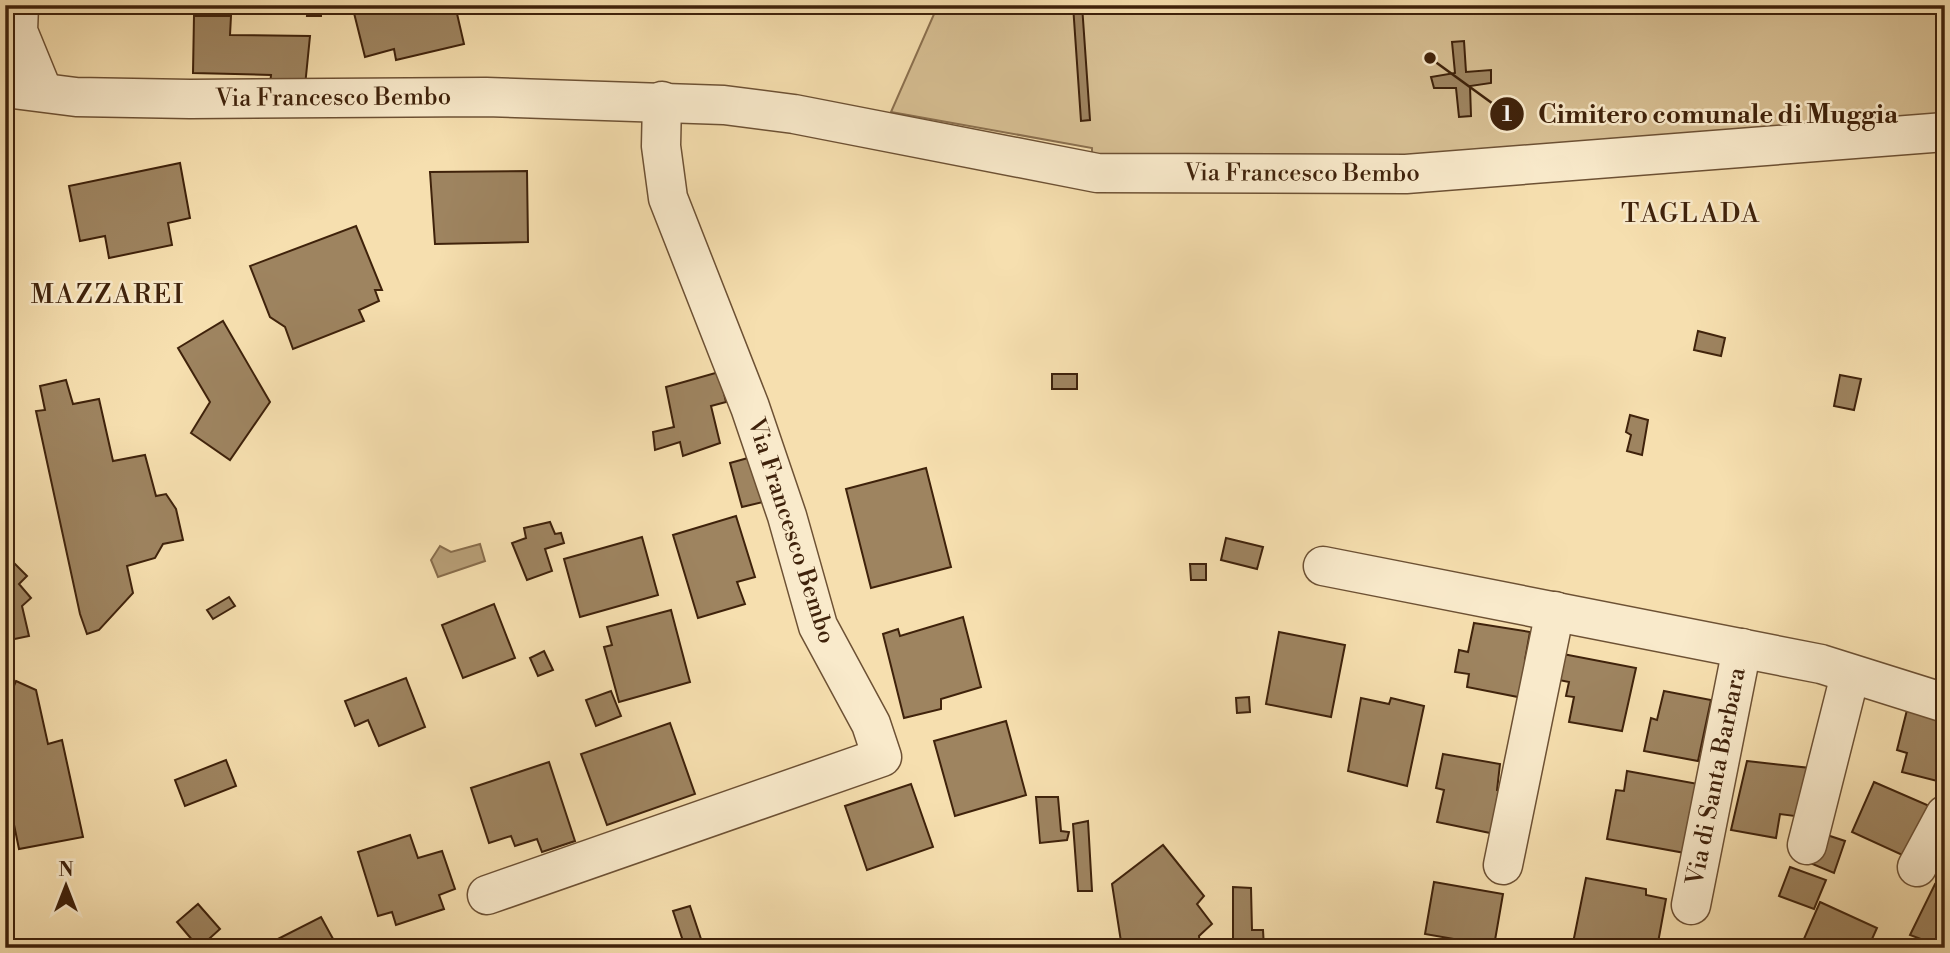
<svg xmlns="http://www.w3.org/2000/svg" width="1950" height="953" font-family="'Libre Bodoni',serif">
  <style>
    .green { fill: #d7bf93; stroke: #8b704f; stroke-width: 2 }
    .water { fill: #b89f77; stroke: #886d4c; stroke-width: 2 }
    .building { fill: #9e8460; stroke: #3f220b; stroke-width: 2 }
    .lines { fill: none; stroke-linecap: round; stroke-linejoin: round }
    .street-casing { stroke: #6d5134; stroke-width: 41 }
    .street { stroke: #f9eacb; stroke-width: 38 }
    .labels { text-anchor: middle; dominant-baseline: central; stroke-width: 5; stroke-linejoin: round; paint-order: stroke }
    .street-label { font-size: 24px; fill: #3f220b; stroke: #f9eacb }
    .neighbourhood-label { font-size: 26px; letter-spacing: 2px; fill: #3f220b; stroke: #f9eacb }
    .leader { fill: none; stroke: #3f220b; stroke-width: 2.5 }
    .callout-dot { fill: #3f220b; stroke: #f9eacb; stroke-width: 2.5 }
    .mark-label { font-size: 21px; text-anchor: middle; font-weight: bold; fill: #fff }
    .callout-label { font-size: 26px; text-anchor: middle; font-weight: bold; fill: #3f220b; stroke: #f9eacb; stroke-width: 5; stroke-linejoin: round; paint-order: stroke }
  </style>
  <rect width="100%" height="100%" fill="#f6dfaf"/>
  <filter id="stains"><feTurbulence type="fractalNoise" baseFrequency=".00286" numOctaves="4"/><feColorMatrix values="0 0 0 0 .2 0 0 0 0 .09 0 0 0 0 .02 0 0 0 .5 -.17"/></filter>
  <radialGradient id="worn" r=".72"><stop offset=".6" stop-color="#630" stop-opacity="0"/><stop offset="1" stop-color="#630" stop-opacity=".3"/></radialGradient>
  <!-- green -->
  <path class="green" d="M 938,5 L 1945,5 L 1945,119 L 1400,158 L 1092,157 L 1092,148 L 891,112 Z"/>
  <!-- water -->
  <path class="water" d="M 480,544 L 485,561 L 438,577 L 431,560 L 440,546 L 451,552 Z"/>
  <!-- building -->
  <g class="building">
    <path d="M 308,5 L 321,5 L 321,16 L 307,16 Z"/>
    <path d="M 352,5 L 455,5 L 464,44 L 396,60 L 394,49 L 365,57 Z"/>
    <path d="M 1073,5 L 1082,5 L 1090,120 L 1081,121 Z"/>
    <path d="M 194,16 L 231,16 L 230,35 L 310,36 L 305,86 L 270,85 L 271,75 L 193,73 Z"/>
    <path d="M 1464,41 L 1466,72 L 1491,70 L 1491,83 L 1470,86 L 1471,116 L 1459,117 L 1456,88 L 1434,88 L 1431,77 L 1455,73 L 1452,42 Z"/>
    <path d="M 180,163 L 190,218 L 168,223 L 172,245 L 109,258 L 105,236 L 80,241 L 69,186 Z"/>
    <path d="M 527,171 L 528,242 L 435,244 L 430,172 Z"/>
    <path d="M 356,226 L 382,290 L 375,290 L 379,301 L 359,310 L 364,321 L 293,349 L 285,327 L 270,317 L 250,266 Z"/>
    <path d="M 223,321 L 270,402 L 230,460 L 191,433 L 210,402 L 178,348 Z"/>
    <path d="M 1698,331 L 1725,338 L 1721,356 L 1694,350 Z"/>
    <path d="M 719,372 L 726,402 L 711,406 L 720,443 L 683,456 L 680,442 L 655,450 L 653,432 L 674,427 L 666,387 Z"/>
    <rect x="1052" y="374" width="25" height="15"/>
    <path d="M 1840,375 L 1861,379 L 1854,410 L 1834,406 Z"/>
    <path d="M 66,380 L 73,404 L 99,399 L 113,461 L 145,455 L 156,496 L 166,494 L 176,509 L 183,540 L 163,544 L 155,558 L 127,566 L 133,593 L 99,630 L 87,634 L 80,614 L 36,411 L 45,410 L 40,386 Z"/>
    <path d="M 1630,415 L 1648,420 L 1642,455 L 1627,451 L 1631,435 L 1626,432 Z"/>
    <path d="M 755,456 L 767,501 L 742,507 L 730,463 Z"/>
    <path d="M 926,468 L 951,567 L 871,588 L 846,489 Z"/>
    <path d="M 736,516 L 755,577 L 737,582 L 745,604 L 698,618 L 673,535 Z"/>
    <path d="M 550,522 L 555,534 L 561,533 L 564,543 L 545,549 L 552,571 L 527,580 L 512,543 L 526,538 L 524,528 Z"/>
    <path d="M 5,533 L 11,560 L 27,576 L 19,584 L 31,598 L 22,606 L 29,636 L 5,641 Z"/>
    <path d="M 642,537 L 658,595 L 580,617 L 564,559 Z"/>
    <path d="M 1226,538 L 1263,547 L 1257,569 L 1221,560 Z"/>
    <path d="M 1943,538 L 1945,538 L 1945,607 L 1941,606 Z"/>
    <path d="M 1190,564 L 1206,564 L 1206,580 L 1191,580 Z"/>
    <path d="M 229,597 L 235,606 L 213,619 L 207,610 Z"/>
    <path d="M 494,604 L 515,658 L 463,678 L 442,625 Z"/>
    <path d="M 671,610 L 690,682 L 619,702 L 604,647 L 612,645 L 607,627 Z"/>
    <path d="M 963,617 L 981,687 L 941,699 L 941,709 L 904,718 L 883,634 L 898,629 L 900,636 Z"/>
    <path d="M 1474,623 L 1530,632 L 1525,660 L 1531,661 L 1523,698 L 1467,687 L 1469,674 L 1455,672 L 1459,650 L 1468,652 Z"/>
    <path d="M 1279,632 L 1345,645 L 1331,717 L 1266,704 Z"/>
    <path d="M 544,651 L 553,670 L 538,676 L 530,658 Z"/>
    <path d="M 1563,654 L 1636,668 L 1622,731 L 1569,722 L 1574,697 L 1566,696 L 1569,682 L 1559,680 Z"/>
    <path d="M 406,678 L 425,727 L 379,746 L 368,720 L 355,726 L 345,701 Z"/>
    <path d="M 16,681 L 36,690 L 48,744 L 62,740 L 83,837 L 19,849 L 5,781 L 5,690 L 11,693 Z"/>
    <path d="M 611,691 L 621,716 L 596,726 L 586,700 Z"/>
    <path d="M 1664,691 L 1711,700 L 1698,761 L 1644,751 L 1651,718 L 1657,720 Z"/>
    <path d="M 1249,697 L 1250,712 L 1237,713 L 1236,698 Z"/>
    <path d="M 1361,698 L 1389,704 L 1391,698 L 1424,706 L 1407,786 L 1348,771 Z"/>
    <path d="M 1908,706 L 1945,715 L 1945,783 L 1902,772 L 1907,753 L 1897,750 Z"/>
    <path d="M 1006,721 L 1026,795 L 955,816 L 934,741 Z"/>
    <path d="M 670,723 L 695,794 L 607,825 L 581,754 Z"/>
    <path d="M 1443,754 L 1500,764 L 1497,790 L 1503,792 L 1495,834 L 1437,822 L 1444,790 L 1436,788 Z"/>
    <path d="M 226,760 L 236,786 L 185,806 L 175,780 Z"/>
    <path d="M 1747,761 L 1810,768 L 1802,817 L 1780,814 L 1776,838 L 1731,830 Z"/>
    <path d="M 549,762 L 575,841 L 542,852 L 537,839 L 515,846 L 511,836 L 489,843 L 471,788 Z"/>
    <path d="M 1627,771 L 1698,784 L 1685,853 L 1607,839 L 1616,790 L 1624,791 Z"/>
    <path d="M 1874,782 L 1934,808 L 1911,859 L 1852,832 Z"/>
    <path d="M 911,784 L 933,847 L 867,870 L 845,806 Z"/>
    <path d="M 1036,797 L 1058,797 L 1061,831 L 1069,832 L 1067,840 L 1040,843 Z"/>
    <path d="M 1088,821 L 1092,891 L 1078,891 L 1073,824 Z"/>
    <path d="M 1821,833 L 1845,841 L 1834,873 L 1810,863 Z"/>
    <path d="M 410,835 L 418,858 L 442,851 L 455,889 L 439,895 L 444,909 L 396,925 L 392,912 L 378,916 L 358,852 Z"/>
    <path d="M 1163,845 L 1204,896 L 1197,904 L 1212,924 L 1199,936 L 1200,948 L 1122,948 L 1112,884 Z"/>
    <path d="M 1790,867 L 1826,880 L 1814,909 L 1779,896 Z"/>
    <path d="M 1586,878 L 1646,889 L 1646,895 L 1666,899 L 1657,948 L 1572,948 Z"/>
    <path d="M 1434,882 L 1503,894 L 1494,946 L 1425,934 Z"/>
    <path d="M 1935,884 L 1945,889 L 1945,948 L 1910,935 Z"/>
    <path d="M 1233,887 L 1251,888 L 1252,930 L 1263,930 L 1264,948 L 1233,948 Z"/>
    <path d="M 1820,902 L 1877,928 L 1868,948 L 1800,948 Z"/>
    <path d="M 198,904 L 220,929 L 199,948 L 177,922 Z"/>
    <path d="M 690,906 L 701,939 L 684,944 L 673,911 Z"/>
    <path d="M 321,917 L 338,948 L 265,948 L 264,946 Z"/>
  </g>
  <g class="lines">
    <defs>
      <g id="street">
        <path d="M 19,5 L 18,31 L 43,92"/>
        <path id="s1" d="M 5,88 L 76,97 L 190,99 L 486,97 L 724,105 L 794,114 L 1097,173 L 1406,174 L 1945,132"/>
        <path d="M 1323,566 L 1821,664 L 1945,703"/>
        <path d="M 1807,845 L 1850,675"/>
        <path d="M 1503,865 L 1555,611"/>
        <path d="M 1917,867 L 1945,815"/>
        <path d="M 487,895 L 882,757 L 871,724 L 818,626 L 787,516 L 750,407 L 668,198 L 661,146 L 662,101"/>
        <path id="s2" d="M 1691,905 L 1742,648"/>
      </g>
    </defs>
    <!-- street casing -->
    <use href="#street" class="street-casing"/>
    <!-- street -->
    <use href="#street" class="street"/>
  </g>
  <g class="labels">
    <!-- street labels -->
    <g class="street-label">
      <text stroke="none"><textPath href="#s1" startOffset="329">Via Francesco Bembo</textPath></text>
      <text stroke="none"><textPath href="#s1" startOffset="1304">Via Francesco Bembo</textPath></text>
      <text transform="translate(791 531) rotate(72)">Via Francesco Bembo</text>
      <text stroke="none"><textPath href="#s2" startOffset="131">Via di Santa Barbara</textPath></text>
    </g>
    <!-- neighbourhood labels -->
    <g class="neighbourhood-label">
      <text x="1691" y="214">TAGLADA</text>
      <text x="108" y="295">MAZZAREI</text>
    </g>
  </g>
  <!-- callouts -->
  <path class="leader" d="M1430 58L1507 114"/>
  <g class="callout-dot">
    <circle cx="1430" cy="58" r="7"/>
    <circle cx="1507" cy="114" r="18"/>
  </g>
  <g class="mark-label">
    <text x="1507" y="121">1</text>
  </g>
  <g class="callout-label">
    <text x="1718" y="123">Cimitero comunale di Muggia</text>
  </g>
  <!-- margin -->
  <rect width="1950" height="953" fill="none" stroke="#f6dfaf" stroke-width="28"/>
  <rect x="7" y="7" width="1936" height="939" fill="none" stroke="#3f220b" stroke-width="3.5"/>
  <rect x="14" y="14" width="1922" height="925" fill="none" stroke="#3f220b" stroke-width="2"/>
  <!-- north arrow -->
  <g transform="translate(66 886)" stroke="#f9eacb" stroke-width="5" paint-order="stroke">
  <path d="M0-5L12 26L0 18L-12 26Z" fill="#3f220b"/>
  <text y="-10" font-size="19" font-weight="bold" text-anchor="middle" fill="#3f220b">N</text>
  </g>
  <rect width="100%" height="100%" filter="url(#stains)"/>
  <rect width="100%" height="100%" fill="url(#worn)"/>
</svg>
